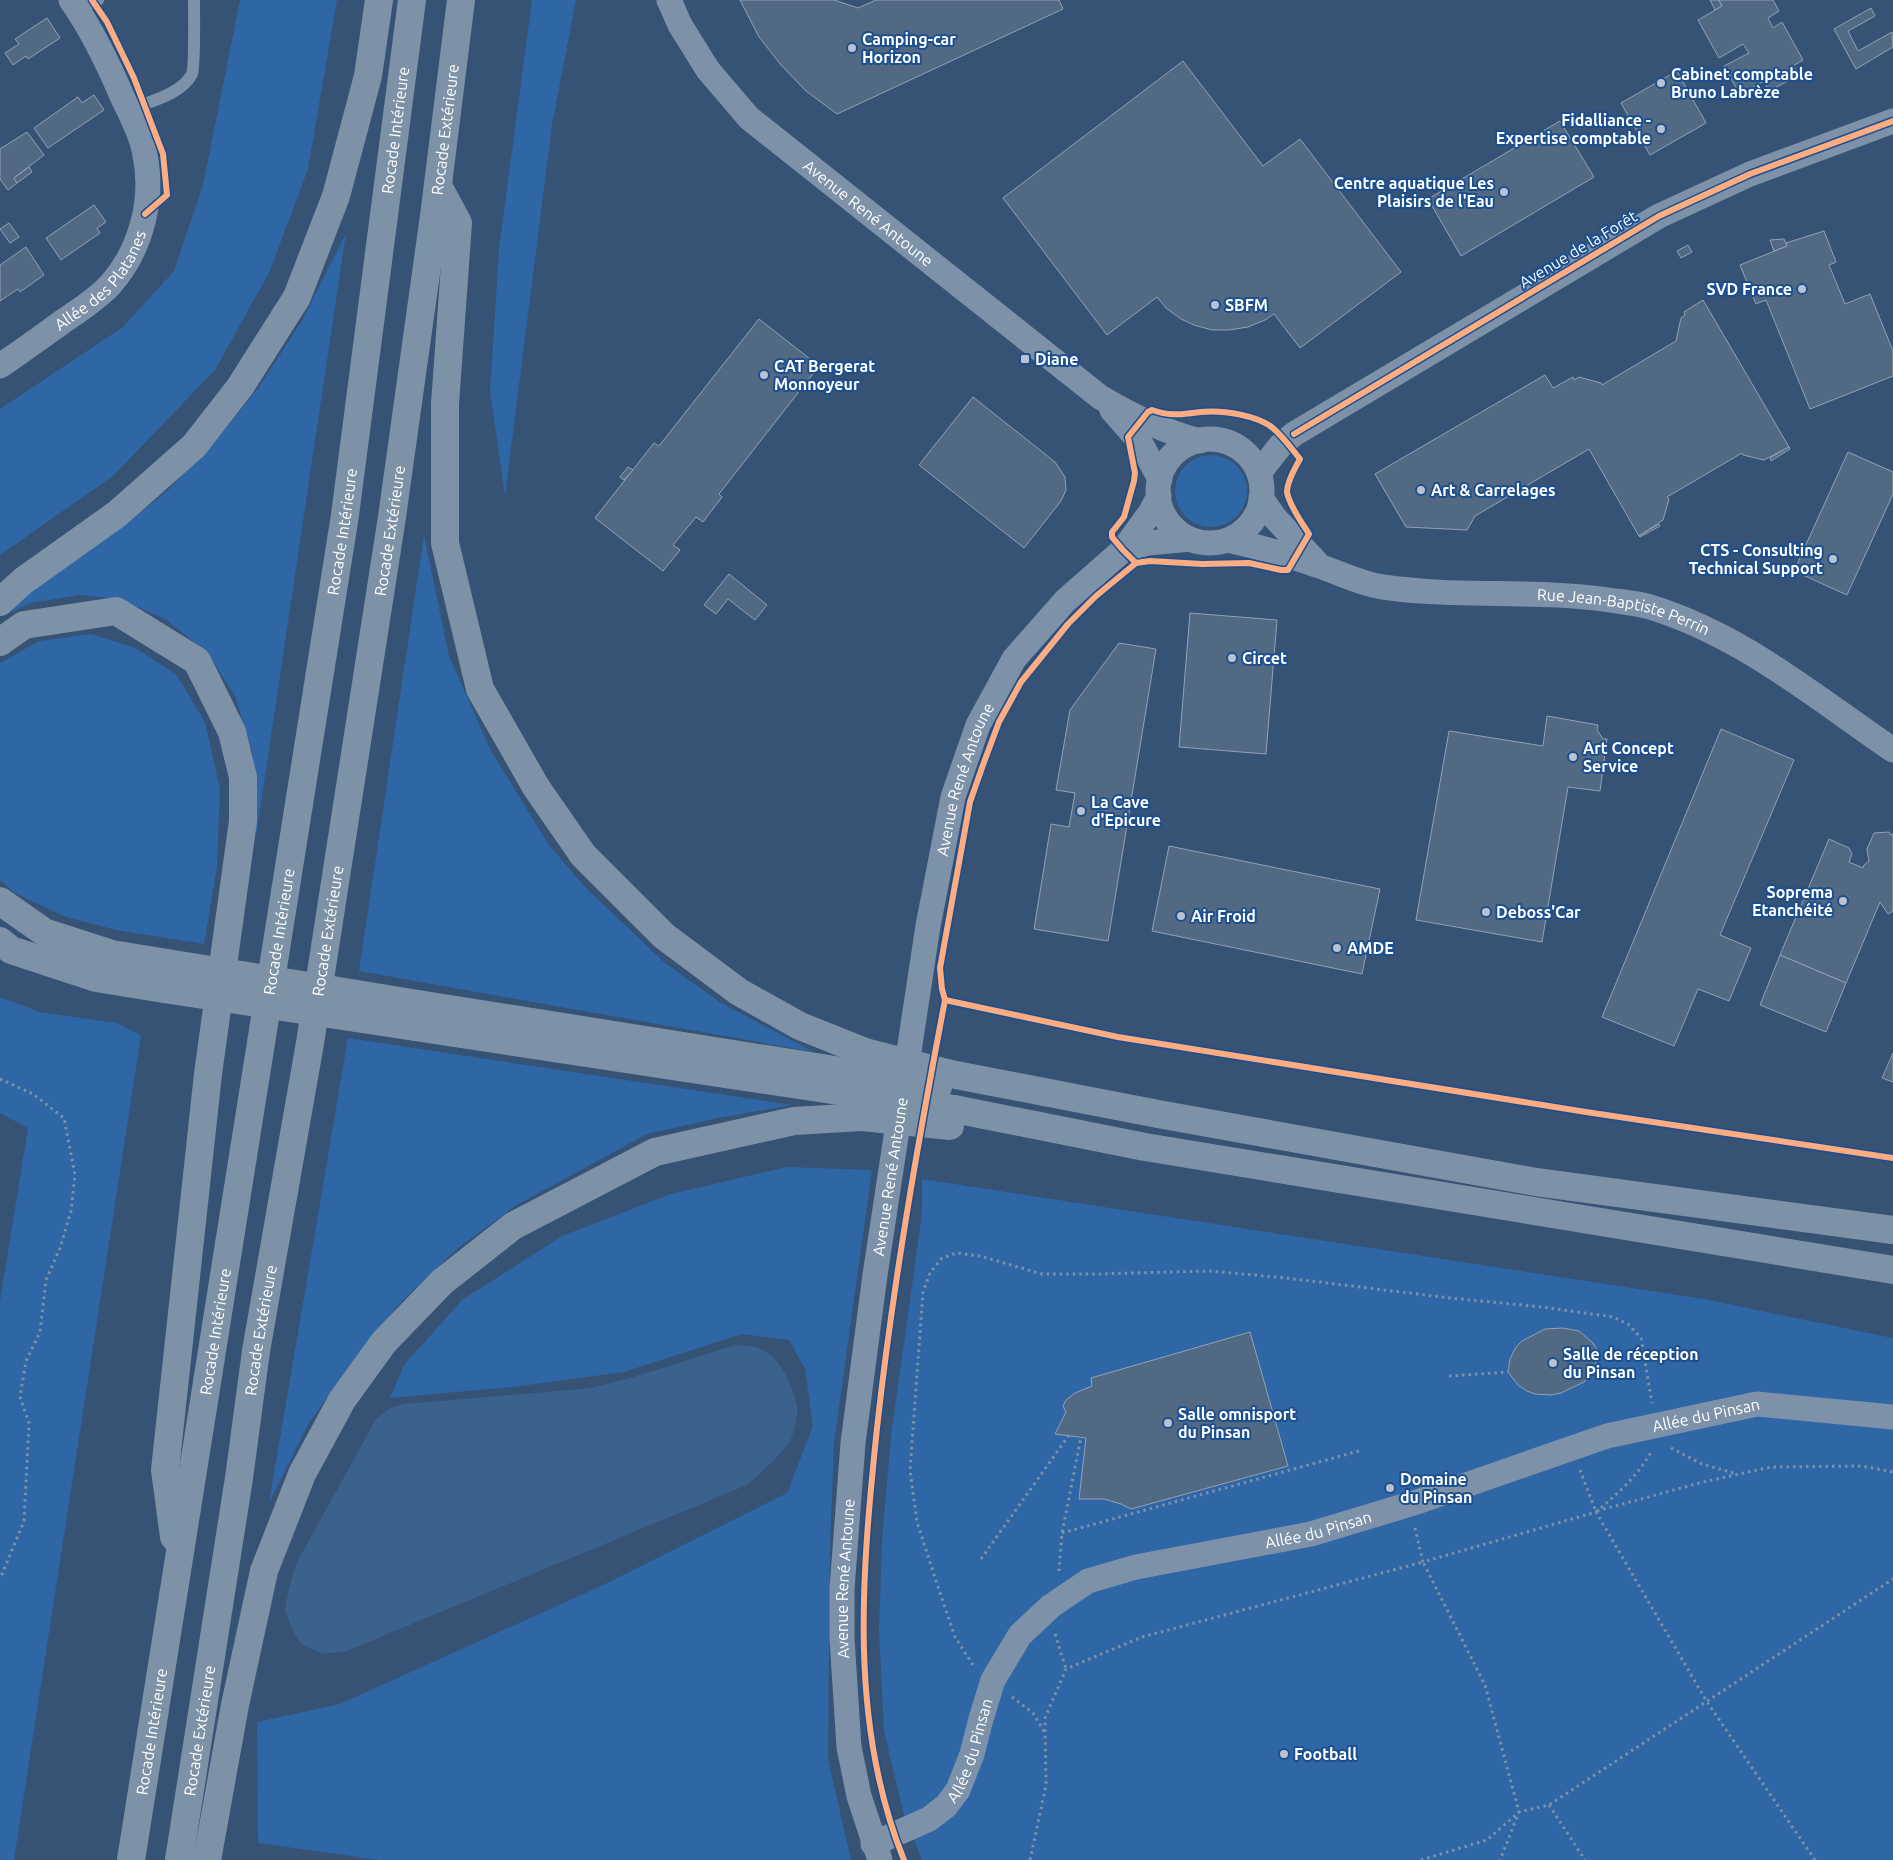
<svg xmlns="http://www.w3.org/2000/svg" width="1893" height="1860" font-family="Ubuntu,sans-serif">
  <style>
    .green { fill: #2f66a5 }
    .water { fill: #3b618d }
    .building { fill: #526984; stroke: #92a2b6 }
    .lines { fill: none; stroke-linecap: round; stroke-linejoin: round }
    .path { stroke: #7d92a8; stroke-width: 3; stroke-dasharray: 2.5 4; stroke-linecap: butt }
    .lane { stroke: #7d92a8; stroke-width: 12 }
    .street { stroke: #7d92a8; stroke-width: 25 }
    .highway { stroke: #7e92a7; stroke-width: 28 }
    .highway-bridge { stroke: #7e92a7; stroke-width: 28 }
    .cycleway-casing { stroke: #1b4f8f; stroke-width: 9 }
    .cycleway { stroke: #ffac80; stroke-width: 6 }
    .poi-dot { fill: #b9c2ce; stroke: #1b4f8f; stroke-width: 2 }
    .labels { text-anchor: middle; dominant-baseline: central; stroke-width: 4; stroke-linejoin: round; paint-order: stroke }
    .poi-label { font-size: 16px; font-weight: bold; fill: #fff; stroke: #1b4f8f; text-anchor: start }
    .street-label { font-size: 16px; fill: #fff; stroke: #1b4f8f }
  </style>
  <rect width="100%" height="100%" fill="#365274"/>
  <!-- green -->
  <g class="green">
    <path d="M 240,0 L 337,0 L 308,169 L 269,273 L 215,370 L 113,476 L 0,555 L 0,409 L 123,327 L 174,271 L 203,185 Z"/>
    <path d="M 532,0 L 576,0 L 552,125 L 505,496 L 490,391 L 499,249 Z"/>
    <path d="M 346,233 L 256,837 L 253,754 L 235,696 L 208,653 L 165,619 L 119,599 L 80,595 L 31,603 L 3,616 L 43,581 L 107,538 L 164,494 L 211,447 L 259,387 L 303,319 Z"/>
    <circle cx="1211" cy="491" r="36"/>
    <path d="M 424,535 L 449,656 L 491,751 L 549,845 L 585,887 L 665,963 L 721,1003 L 814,1052 L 359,971 Z"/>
    <path d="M 91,634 L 135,648 L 176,674 L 205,722 L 220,789 L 217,867 L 204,944 L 116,930 L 66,917 L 15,893 L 0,880 L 0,663 L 39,641 Z"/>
    <path d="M 0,997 L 40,1012 L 117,1023 L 141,1035 L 14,1860 L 0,1860 L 0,1301 L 28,1128 L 0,1113 Z"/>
    <path d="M 348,1038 L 792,1105 L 718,1118 L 647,1134 L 515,1206 L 457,1249 L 399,1304 L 348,1368 L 309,1423 L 269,1503 Z"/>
    <path d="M 787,1167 L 872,1170 L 834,1443 L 830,1550 L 828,1759 L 851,1860 L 380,1860 L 258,1843 L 257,1722 L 340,1704 L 603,1585 L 787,1493 L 813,1426 L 805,1369 L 789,1340 L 742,1334 L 624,1372 L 513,1387 L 390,1398 L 404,1365 L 462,1300 L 562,1236 L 671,1194 Z"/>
    <path d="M 922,1179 L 1704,1299 L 1893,1338 L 1893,1860 L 922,1860 L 904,1815 L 884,1731 L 879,1632 L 882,1541 L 891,1436 L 922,1214 Z"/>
  </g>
  <!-- water -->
  <path class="water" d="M 735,1345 C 742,1346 751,1345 758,1348 C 779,1354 794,1386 797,1407 C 798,1416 795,1428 792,1437 C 785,1453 760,1473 747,1485 L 347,1651 L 322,1654 L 300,1643 L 291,1627 L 285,1609 L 289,1588 L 297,1562 L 376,1419 L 392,1407 L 405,1404 L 591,1388 L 634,1377 Z"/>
  <!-- building -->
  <g class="building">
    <path d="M 740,0 L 834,0 L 858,8 L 876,0 L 1059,0 L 1063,9 L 837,114 L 806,91 L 781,65 L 759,37 Z"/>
    <path d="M 1710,0 L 1719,0 L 1722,6 L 1715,10 Z"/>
    <path d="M 1719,0 L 1773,0 L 1779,11 L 1768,18 L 1773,28 L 1782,22 L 1803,60 L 1793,66 L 1799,75 L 1769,91 L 1764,81 L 1740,95 L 1724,66 L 1749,53 L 1743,44 L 1719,58 L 1698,20 L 1722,6 Z"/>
    <path d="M 1871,8 L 1875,16 L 1848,31 L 1858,51 L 1892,32 L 1893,47 L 1856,69 L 1834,29 Z"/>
    <path d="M 47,18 L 60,38 L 28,59 L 26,56 L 13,65 L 5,53 L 19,44 L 15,39 Z"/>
    <path d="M 1183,61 L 1263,166 L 1300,139 L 1401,272 L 1300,348 L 1274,314 L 1265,320 L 1248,327 L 1229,330 L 1212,330 L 1194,325 L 1181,319 L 1166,308 L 1157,297 L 1107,335 L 1003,198 Z"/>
    <path d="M 1677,71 L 1706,123 L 1650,155 L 1621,103 Z"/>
    <path d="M 94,95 L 104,110 L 48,148 L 34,128 L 78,97 L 82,103 Z"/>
    <path d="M 1560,121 L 1594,177 L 1461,256 L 1428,199 Z"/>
    <path d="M 27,132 L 44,155 L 14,178 L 17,183 L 8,190 L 0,179 L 0,149 Z"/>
    <path d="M 29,167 L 32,172 L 17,183 L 14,178 Z"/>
    <path d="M 94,205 L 106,222 L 97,228 L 100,233 L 61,260 L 46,238 Z"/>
    <path d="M 9,223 L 19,237 L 10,243 L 0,229 Z"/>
    <path d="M 1824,231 L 1836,262 L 1829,265 L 1845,304 L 1870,294 L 1893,351 L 1893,376 L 1810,409 L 1766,300 L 1756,304 L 1740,265 L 1787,246 L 1786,243 Z"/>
    <path d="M 1784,239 L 1787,246 L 1774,251 L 1770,240 Z"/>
    <path d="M 1688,245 L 1692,252 L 1681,258 L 1677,251 Z"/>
    <path d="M 26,247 L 44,275 L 20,292 L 18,289 L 0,301 L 0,265 Z"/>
    <path d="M 1703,300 L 1789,447 L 1764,460 L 1743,455 L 1742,453 L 1667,497 L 1669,499 L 1663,520 L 1639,536 L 1589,449 L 1475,516 L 1467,530 L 1406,527 L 1375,474 L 1545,375 L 1553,388 L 1573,377 L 1574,380 L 1579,377 L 1601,383 L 1602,385 L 1676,341 L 1681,318 L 1685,315 L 1684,312 Z"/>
    <path d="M 759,319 L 819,366 L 719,494 L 722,497 L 703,522 L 696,517 L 673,545 L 680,550 L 663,571 L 595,518 L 654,443 L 659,446 Z"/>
    <path d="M 973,397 L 1055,462 L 1065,477 L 1066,490 L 1061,501 L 1024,548 L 919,465 Z"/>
    <path d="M 1789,447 L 1790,449 L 1771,461 L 1770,458 Z"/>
    <path d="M 1848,452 L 1893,472 L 1893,494 L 1847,595 L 1794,571 Z"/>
    <path d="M 628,467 L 633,470 L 624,480 L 620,477 Z"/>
    <path d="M 1659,524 L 1660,526 L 1640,537 L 1639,536 Z"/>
    <path d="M 729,574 L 767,605 L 755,620 L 728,599 L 716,614 L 704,605 Z"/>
    <path d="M 1190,613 L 1277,620 L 1266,754 L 1179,747 Z"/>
    <path d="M 1119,643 L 1156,649 L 1108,941 L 1034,929 L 1051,824 L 1069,827 L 1075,793 L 1056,790 L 1070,710 Z"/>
    <path d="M 1547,716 L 1598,725 L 1597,730 L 1603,739 L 1607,739 L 1600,791 L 1568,787 L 1542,942 L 1416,920 L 1449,731 L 1543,746 Z"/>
    <path d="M 1721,729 L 1794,760 L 1720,935 L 1751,948 L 1729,1001 L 1698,989 L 1674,1046 L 1602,1017 Z"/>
    <path d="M 1889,832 L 1891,835 L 1893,834 L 1893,911 L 1888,914 L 1880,902 L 1846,983 L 1780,955 L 1829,839 L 1849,848 L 1852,854 L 1849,862 L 1863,868 L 1864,865 L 1869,861 L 1867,849 L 1874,833 Z"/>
    <path d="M 1169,846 L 1380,889 L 1362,974 L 1152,931 Z"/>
    <path d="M 1780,955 L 1846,983 L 1826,1032 L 1760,1005 Z"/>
    <path d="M 1893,1053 L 1893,1082 L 1882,1078 Z"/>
    <path d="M 1563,1328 L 1579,1331 L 1593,1343 L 1598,1351 L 1595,1366 L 1589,1376 L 1584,1382 L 1561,1393 L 1551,1395 L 1535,1394 L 1527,1391 L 1518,1385 L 1508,1372 L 1510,1359 L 1516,1347 L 1522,1341 L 1545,1329 Z"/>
    <path d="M 1250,1332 L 1288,1466 L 1131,1509 L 1121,1504 L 1104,1499 L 1079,1499 L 1086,1438 L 1055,1434 L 1066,1412 L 1063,1406 L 1066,1400 L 1075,1393 L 1092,1386 L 1091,1378 Z"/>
  </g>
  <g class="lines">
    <!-- path -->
    <g class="path">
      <path d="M 0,1079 L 33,1094 L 64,1118 L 75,1175 L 71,1211 L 60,1248 L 46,1280 L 40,1332 L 26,1361 L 20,1397 L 29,1423 L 24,1521 L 0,1579"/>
      <path d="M 1449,1376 L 1508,1372"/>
      <path d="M 1671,1448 L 1702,1464 L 1737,1474"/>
      <path d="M 1580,1470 L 1596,1512"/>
      <path d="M 1597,1511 L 1703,1482 L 1771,1467 L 1861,1466 L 1893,1472"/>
      <path d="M 1596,1512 C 1617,1494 1638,1476 1651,1452"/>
      <path d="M 1415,1528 L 1423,1562 L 1596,1512 L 1707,1702 L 1815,1860"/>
      <path d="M 1062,1533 L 1359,1451"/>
      <path d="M 981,1559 L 1069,1435"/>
      <path d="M 1059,1571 L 1062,1533 L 1081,1437"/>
      <path d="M 1055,1634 L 1066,1669"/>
      <path d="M 973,1665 L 955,1637 L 940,1593 L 917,1522 L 910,1470 L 923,1292 L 930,1273 L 941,1259 L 956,1253 L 980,1256 L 1042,1274 L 1097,1274 L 1210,1271 L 1286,1278 L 1450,1298 L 1542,1307 L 1613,1317 L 1628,1324 L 1641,1338 L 1652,1403"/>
      <path d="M 1012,1697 L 1033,1713 L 1046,1735"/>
      <path d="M 1549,1805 L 1585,1860"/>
      <path d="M 1030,1860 L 1046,1785 L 1045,1718 L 1066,1669 L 1142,1637 L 1423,1562 L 1485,1685 L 1519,1812 L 1500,1860"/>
      <path d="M 1421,1860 L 1487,1840 L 1519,1812 L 1549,1805 L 1893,1579"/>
    </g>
    <!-- lane -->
    <g class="lane">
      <path d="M 77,9 L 98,0"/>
      <path d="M 128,110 C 148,102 181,95 192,74 C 195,67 194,12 194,0"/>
    </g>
    <!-- street -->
    <g class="street">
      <path id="s1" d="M 669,0 L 680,25 L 708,70 L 749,118 L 1100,397 C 1132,416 1164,432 1200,441"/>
      <path id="s2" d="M 0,366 C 22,351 44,335 65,320 C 81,309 97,299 110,285 C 142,249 155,197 144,150 C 140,130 129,112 121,94 C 107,61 91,29 71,0"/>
      <path d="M 1112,410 L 1140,442 L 1160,479"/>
      <circle cx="1210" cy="491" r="52"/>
      <path d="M 1259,473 L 1280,446 L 1294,434 L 1659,216 L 1750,174 L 1893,121"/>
      <path d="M 1261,498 L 1275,518 L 1317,563"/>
      <path id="s3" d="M 1228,540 C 1259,547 1289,555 1319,566 C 1340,573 1361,584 1383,587 C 1458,598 1534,589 1609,600 C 1622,602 1637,603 1650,607 C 1742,635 1815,697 1893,750"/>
      <path d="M 1123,550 L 1148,543 L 1190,539"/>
      <path id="s4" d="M 873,1844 L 929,1819 L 946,1806 L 958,1790 L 972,1754 L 981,1719 L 993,1680 L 1020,1635 L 1051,1606 L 1088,1581 L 1136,1567 L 1311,1534 L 1417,1502 L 1607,1436 L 1757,1404 L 1893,1417"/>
      <path id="s5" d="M 880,1860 L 859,1796 L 849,1747 L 842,1639 L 842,1589 L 853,1443 L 875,1275 L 928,926 L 953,797 L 978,725 L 1014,659 L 1065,601 L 1123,550 L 1150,513 L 1159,496"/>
    </g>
    <!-- highway -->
    <g class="highway">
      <path d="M 438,186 L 458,223 L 445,404 L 445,543 L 480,689 L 536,787 L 583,855 L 664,936 L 739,992 L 800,1026 L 865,1052"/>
      <path d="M 0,602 L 23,581 L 117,514 L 194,446 L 240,387 L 297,297 L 336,196 L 368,76 L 379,0"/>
      <path d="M 0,642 L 24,625 L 116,611 L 197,661 L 232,732 L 243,777 L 243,821 L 208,1074 L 165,1470 L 174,1537"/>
      <path d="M 0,901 L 44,932 L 112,954 L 167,963"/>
      <path d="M 0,941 L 11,950 L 96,978 L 164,989"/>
      <path d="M 418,1004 L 866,1075"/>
      <path d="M 415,1027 L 865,1095"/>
      <path d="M 951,1074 L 1158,1114 L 1536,1182 L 1893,1230"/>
      <path d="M 954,1109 L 1145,1147 L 1893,1270"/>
      <path id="s6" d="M 131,1860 L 345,515 L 412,0"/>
      <path id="s7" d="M 179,1860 L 239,1478 L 256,1351 L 310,1043 L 392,517 L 434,216 L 461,0"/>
      <path d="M 207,1860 L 235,1705 L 264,1571 L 302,1474 L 342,1400 L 384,1342 L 442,1282 L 513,1226 L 655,1152 L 794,1121 L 862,1117"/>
    </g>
    <!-- highway-bridge -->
    <g class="highway-bridge">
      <path d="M 167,963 L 418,1004"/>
      <path d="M 164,989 L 415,1027"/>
      <path d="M 865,1052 L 951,1074"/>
      <path d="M 866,1075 L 938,1087"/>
      <path d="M 865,1095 L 954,1109"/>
      <path d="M 862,1117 L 950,1126"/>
    </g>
    <defs>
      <g id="cycleway">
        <path d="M 92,0 L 107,22 L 134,78 L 163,154 L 167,195 L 145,214"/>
        <path d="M 1294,434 L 1659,216 L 1750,174 L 1893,121"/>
        <path d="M 945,1000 L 1118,1037 L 1586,1112 L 1893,1158"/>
        <path d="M 904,1860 C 848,1722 862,1572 877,1428 C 893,1284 918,1142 945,1000 L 942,989 L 940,968 L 970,802 L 983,765 L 999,722 L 1021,682 L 1068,624 L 1096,596 L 1136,563 L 1150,561 L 1202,564 L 1249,563 L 1281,570 L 1288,570 L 1309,534 C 1302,523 1289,505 1287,492 C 1287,483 1296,466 1300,459 C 1292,449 1284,438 1275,430 C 1260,415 1222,410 1201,412 C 1180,414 1173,417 1152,410 L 1148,412 L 1128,437 L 1135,473 L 1134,481 L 1124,517 L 1112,532 L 1112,537 L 1123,550 L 1136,563"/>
      </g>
    </defs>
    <!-- cycleway casing -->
    <use href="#cycleway" class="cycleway-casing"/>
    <!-- cycleway -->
    <use href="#cycleway" class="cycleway"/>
  </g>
  <!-- markers -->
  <g class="poi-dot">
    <circle cx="852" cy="48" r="5"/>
    <circle cx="1661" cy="83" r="5"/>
    <circle cx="1661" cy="129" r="5"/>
    <circle cx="1504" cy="192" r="5"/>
    <circle cx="1802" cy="289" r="5"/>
    <circle cx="1215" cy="305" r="5"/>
    <rect x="1020" y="354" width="10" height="10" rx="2.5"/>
    <circle cx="764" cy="375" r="5"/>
    <circle cx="1421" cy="490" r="5"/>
    <circle cx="1833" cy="559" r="5"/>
    <circle cx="1232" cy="658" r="5"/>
    <circle cx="1573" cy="757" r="5"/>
    <circle cx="1081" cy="811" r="5"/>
    <circle cx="1843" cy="901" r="5"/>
    <circle cx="1486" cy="912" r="5"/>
    <circle cx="1181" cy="916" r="5"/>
    <circle cx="1337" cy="948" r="5"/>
    <circle cx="1553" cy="1363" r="5"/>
    <circle cx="1168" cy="1423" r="5"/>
    <circle cx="1390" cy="1488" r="5"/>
    <circle cx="1284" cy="1754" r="5"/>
  </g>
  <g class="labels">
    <!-- poi labels -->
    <g class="poi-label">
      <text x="862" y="39">Camping-car<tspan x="862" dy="18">Horizon</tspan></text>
      <text x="1671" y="74">Cabinet comptable<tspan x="1671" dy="18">Bruno Labrèze</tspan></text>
      <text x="1651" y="120" text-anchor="end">Fidalliance -<tspan x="1651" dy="18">Expertise comptable</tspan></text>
      <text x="1494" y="183" text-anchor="end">Centre aquatique Les<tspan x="1494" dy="18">Plaisirs de l'Eau</tspan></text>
      <text x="1792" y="289" text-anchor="end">SVD France</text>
      <text x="1225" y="305">SBFM</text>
      <text x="1035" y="359">Diane</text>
      <text x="774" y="366">CAT Bergerat<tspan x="774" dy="18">Monnoyeur</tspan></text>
      <text x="1431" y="490">Art &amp; Carrelages</text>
      <text x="1823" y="550" text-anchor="end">CTS - Consulting<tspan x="1823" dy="18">Technical Support</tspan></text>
      <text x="1242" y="658">Circet</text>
      <text x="1583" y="748">Art Concept<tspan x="1583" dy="18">Service</tspan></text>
      <text x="1091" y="802">La Cave<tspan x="1091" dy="18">d'Epicure</tspan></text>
      <text x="1833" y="892" text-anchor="end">Soprema<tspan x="1833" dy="18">Etanchéité</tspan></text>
      <text x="1496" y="912">Deboss'Car</text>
      <text x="1191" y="916">Air Froid</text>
      <text x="1347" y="948">AMDE</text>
      <text x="1563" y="1354">Salle de réception<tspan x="1563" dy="18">du Pinsan</tspan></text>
      <text x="1178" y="1414">Salle omnisport<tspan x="1178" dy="18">du Pinsan</tspan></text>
      <text x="1400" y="1479">Domaine<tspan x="1400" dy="18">du Pinsan</tspan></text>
      <text x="1294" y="1754">Football</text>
    </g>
    <!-- street labels -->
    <g class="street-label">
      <text stroke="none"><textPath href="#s6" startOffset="1750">Rocade Intérieure</textPath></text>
      <text stroke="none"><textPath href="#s7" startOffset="1751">Rocade Extérieure</textPath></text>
      <text stroke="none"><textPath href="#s1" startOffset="296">Avenue René Antoune</textPath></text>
      <text transform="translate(1578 249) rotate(-31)">Avenue de la Forêt</text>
      <text stroke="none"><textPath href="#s2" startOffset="134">Allée des Platanes</textPath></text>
      <text stroke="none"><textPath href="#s6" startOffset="1345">Rocade Intérieure</textPath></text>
      <text stroke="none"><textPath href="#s7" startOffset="1346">Rocade Extérieure</textPath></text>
      <text stroke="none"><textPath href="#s3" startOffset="405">Rue Jean-Baptiste Perrin</textPath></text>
      <text stroke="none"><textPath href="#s5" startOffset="1096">Avenue René Antoune</textPath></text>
      <text stroke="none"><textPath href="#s6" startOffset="940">Rocade Intérieure</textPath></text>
      <text stroke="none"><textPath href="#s7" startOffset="941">Rocade Extérieure</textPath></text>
      <text stroke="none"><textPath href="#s5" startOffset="691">Avenue René Antoune</textPath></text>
      <text stroke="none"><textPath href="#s6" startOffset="535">Rocade Intérieure</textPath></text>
      <text stroke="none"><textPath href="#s7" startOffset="536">Rocade Extérieure</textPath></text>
      <text stroke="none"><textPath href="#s4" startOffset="999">Allée du Pinsan</textPath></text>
      <text stroke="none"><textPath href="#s4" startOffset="594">Allée du Pinsan</textPath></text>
      <text stroke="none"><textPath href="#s5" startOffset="286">Avenue René Antoune</textPath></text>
      <text stroke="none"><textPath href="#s6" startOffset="130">Rocade Intérieure</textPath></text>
      <text stroke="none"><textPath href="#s7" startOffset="131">Rocade Extérieure</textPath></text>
      <text stroke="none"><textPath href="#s4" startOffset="144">Allée du Pinsan</textPath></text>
    </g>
  </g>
</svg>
